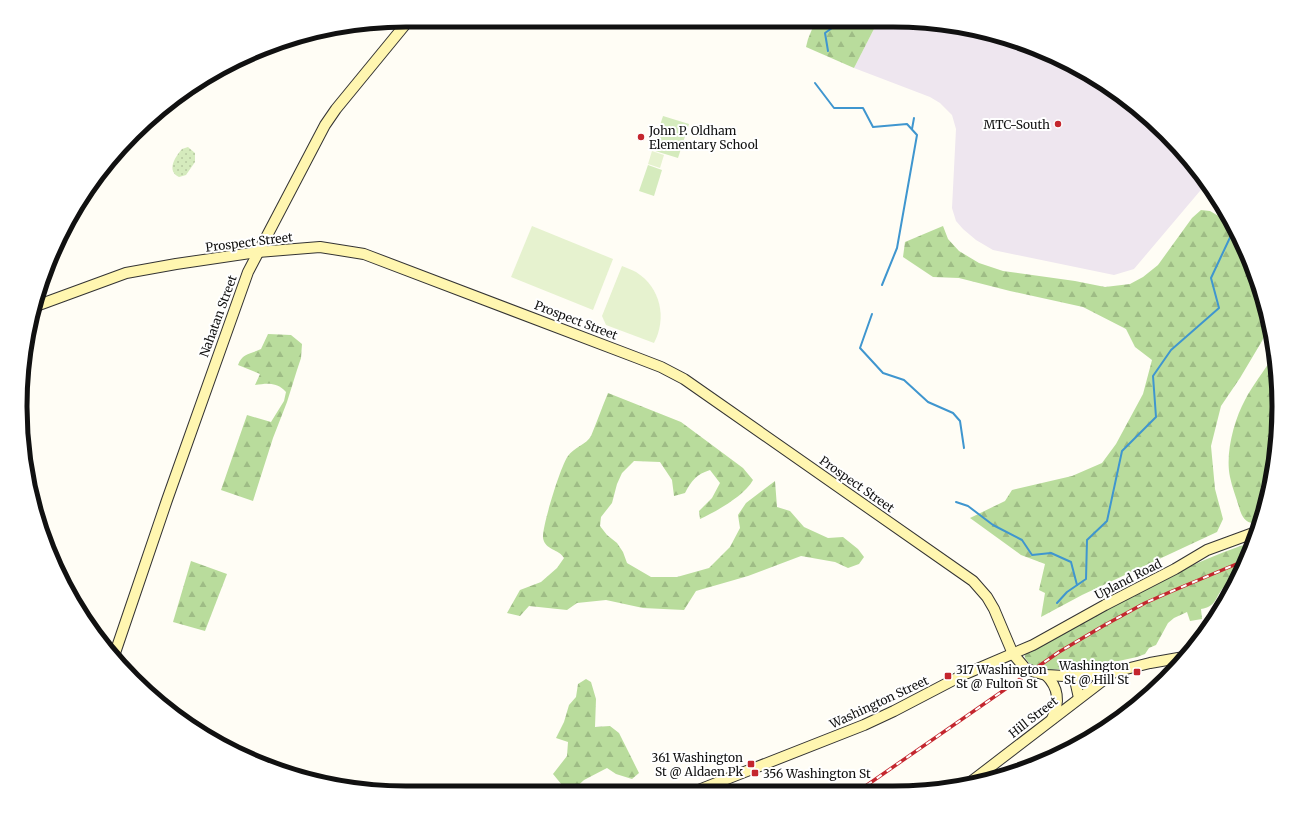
<svg xmlns="http://www.w3.org/2000/svg" width="1299" height="813" font-family="Merriweather,serif">
  <style>
    .industrial { fill: #eee6ef }
    .grass { fill: url(#grass-dots) }
    .forest { fill: url(#forest-firs) }
    .park { fill: #d5ebbd }
    .pitch { fill: #e6f2cf }
    .lines { fill: none; stroke-linecap: round; stroke-linejoin: round }
    .stream { stroke: #3f96cf; stroke-width: 2 }
    .secondary-casing { stroke: #333; stroke-width: 12 }
    .secondary { stroke: #fff6b0; stroke-width: 10 }
    .rail-casing { stroke: #c4262e; stroke-width: 3.5 }
    .rail { stroke: #fff; stroke-width: 2; stroke-dasharray: 6; stroke-linecap: butt }
    .poi-dot { fill: #c4262e; stroke: #fff; stroke-width: 1.5 }
    .labels { text-anchor: middle; dominant-baseline: central; stroke-width: 4; stroke-linejoin: round; paint-order: stroke }
    .poi-label { font-size: 12px; fill: #111; stroke: #fff; text-anchor: end }
    .street-label { font-size: 12px; fill: #111; stroke: #fff }
    .rim { fill: none; stroke: #111; stroke-width: 5 }
  </style>
  <defs>
    <pattern id="grass-dots" width="8" height="8" patternUnits="userSpaceOnUse"><rect width="8" height="8" fill="#d5ebbd"/><path d="M2 2h.1M6 6h.1" fill="none" stroke="#b6c8a1" stroke-width="1.8" stroke-linecap="round"/></pattern>
    <pattern id="forest-firs" width="22" height="20" patternUnits="userSpaceOnUse"><rect width="22" height="20" fill="#b9dc9c"/><path d="M5 1l3.5 6h-7zM16 11l3.5 6h-7z" fill="#9ebc85"/></pattern>
  </defs>
  <rect width="100%" height="100%" fill="#fffdf5"/>
  <!-- industrial -->
  <path class="industrial" d="M 877,23 L 943,23 L 1041,50 L 1128,100 L 1183,152 L 1213,194 L 1205,185 L 1134,269 L 1114,275 L 993,250 L 976,240 L 963,229 L 956,221 L 952,208 L 956,129 L 952,115 L 940,103 L 930,97 L 854,68 Z"/>
  <!-- grass -->
  <path class="grass" d="M 188,147 L 195,153 L 195,162 L 186,175 L 179,177 C 166,171 175,157 182,149 Z"/>
  <!-- forest -->
  <g class="forest">
    <path d="M 815,22 L 877,23 L 854,68 L 806,47 L 808,39 Z"/>
    <path d="M 1201,210 L 1210,211 L 1232,224 L 1259,282 L 1269,326 L 1262,341 L 1240,378 L 1221,406 L 1211,446 L 1215,489 L 1223,519 L 1217,532 L 1082,595 L 1041,617 L 1045,593 L 1039,590 L 1045,564 L 1021,555 L 970,518 L 1005,501 L 1012,490 L 1072,476 L 1102,463 L 1116,444 L 1143,394 L 1152,360 L 1135,347 L 1126,329 L 1083,307 L 1010,291 L 959,278 L 933,277 L 903,257 L 905,242 L 943,226 L 948,239 L 959,251 L 979,263 L 1003,271 L 1075,281 L 1105,287 L 1130,284 L 1143,277 L 1158,265 L 1192,218 Z"/>
    <path d="M 268,334 L 291,335 L 302,344 L 301,358 L 297,370 L 287,402 L 273,438 L 253,501 L 221,490 L 247,415 L 271,422 L 284,401 L 286,392 C 277,382 268,383 255,385 L 260,374 L 238,365 C 242,353 251,354 261,349 Z"/>
    <path d="M 1275,353 L 1278,432 L 1266,507 L 1260,522 C 1247,526 1242,518 1239,507 C 1236,497 1232,487 1230,477 C 1225,454 1234,420 1245,400 C 1254,383 1266,369 1275,353 Z"/>
    <path d="M 608,393 L 681,422 L 743,468 L 753,480 C 744,496 717,511 700,519 L 699,511 L 712,498 L 720,483 L 710,470 C 697,474 691,481 685,493 L 674,496 L 672,480 L 660,462 L 634,461 L 622,473 L 617,484 L 612,503 L 601,517 L 600,526 L 607,535 L 617,543 L 623,552 L 627,563 L 651,577 L 677,577 L 709,568 L 730,547 L 740,528 L 738,515 L 746,503 L 775,481 L 777,507 L 790,511 L 804,527 L 828,538 L 843,537 L 858,549 L 864,557 L 859,564 L 848,568 L 835,562 L 801,556 L 748,576 L 696,591 L 684,610 L 643,608 L 606,600 L 577,603 L 567,610 L 529,606 L 520,616 L 507,613 L 520,590 L 541,582 L 557,568 L 564,558 C 559,549 545,550 543,538 C 542,526 561,465 568,456 C 573,448 587,444 591,436 C 597,422 602,407 608,393 Z"/>
    <path d="M 1252,542 L 1239,578 L 1232,589 L 1223,588 C 1214,599 1217,606 1201,609 L 1202,619 L 1190,621 L 1187,612 L 1174,618 L 1168,623 L 1156,645 L 1149,648 L 1145,654 L 1137,657 L 1091,667 L 1049,670 L 1030,664 L 1025,658 L 1024,651 C 1098,612 1172,569 1252,542 Z"/>
    <path d="M 191,561 L 227,574 L 205,631 L 173,622 Z"/>
    <path d="M 586,679 L 591,682 L 596,699 L 595,727 L 610,726 L 619,733 L 639,773 L 632,779 L 616,774 L 607,768 L 584,780 L 572,791 L 563,791 L 562,785 L 553,774 L 567,756 L 568,742 L 556,738 L 564,722 L 569,705 L 576,697 L 578,684 Z"/>
  </g>
  <!-- park -->
  <g class="park">
    <path d="M 663,116 L 689,124 L 678,158 L 652,150 Z"/>
    <path d="M 648,165 L 662,170 L 654,196 L 639,191 Z"/>
  </g>
  <!-- pitch -->
  <g class="pitch">
    <path d="M 652,151 L 664,155 L 660,168 L 648,164 Z"/>
    <path d="M 532,226 L 613,259 L 593,310 L 511,277 Z"/>
    <path d="M 622,266 C 627,268 632,270 636,272 C 661,288 667,318 654,343 L 606,325 L 602,316 Z"/>
  </g>
  <g class="lines">
    <!-- stream -->
    <g class="stream">
      <path d="M 828,51 L 825,33 L 839,23"/>
      <path d="M 815,83 L 834,108 L 863,108 L 873,127 L 907,124 L 917,135 L 897,248 L 882,285"/>
      <path d="M 912,129 L 914,118"/>
      <path d="M 872,314 L 860,348 L 883,373 L 904,380 L 928,402 L 953,413 L 960,421 L 964,448"/>
      <path d="M 956,502 L 968,506 L 993,525 L 1022,540 L 1032,555 L 1051,553 L 1071,562 L 1077,585"/>
      <path d="M 1057,603 L 1067,592 L 1086,579 L 1087,540 L 1107,521 L 1122,451 L 1156,417 L 1153,376 L 1171,350 L 1219,308 L 1211,278 L 1234,229"/>
    </g>
    <defs>
      <g id="secondary">
        <path d="M 36,306 L 126,273 L 176,264 L 258,252 L 320,247 L 364,254 L 635,357 L 661,367 L 684,379 L 973,581 L 987,597 L 994,609 L 1013,654 L 1025,668 L 1035,672 L 1046,675 L 1064,676 L 1094,675 L 1114,672 L 1150,663 L 1184,657"/>
        <path d="M 115,653 L 167,500 L 248,272 L 325,125 L 336,109 L 409,20"/>
        <path d="M 1046,675 C 1059,688 1060,702 1052,719"/>
        <path d="M 1074,676 L 1079,698"/>
        <path d="M 968,784 L 1114,672"/>
        <path d="M 696,791 L 864,725 L 894,711 L 963,675 L 1033,645 L 1105,605 L 1175,569 L 1207,550 L 1256,532"/>
      </g>
    </defs>
    <!-- secondary casing -->
    <use href="#secondary" class="secondary-casing"/>
    <!-- secondary -->
    <use href="#secondary" class="secondary"/>
    <defs>
      <path id="rail" d="M 857,792 L 1059,652 L 1103,626 L 1145,603 L 1170,592 L 1246,560"/>
    </defs>
    <!-- rail casing -->
    <use href="#rail" class="rail-casing"/>
    <!-- rail -->
    <use href="#rail" class="rail"/>
  </g>
  <!-- markers -->
  <g class="poi-dot">
    <circle cx="1058" cy="124" r="4"/>
    <circle cx="641" cy="137" r="4"/>
    <rect x="1133" y="668" width="8" height="8" rx="2"/>
    <rect x="944" y="672" width="8" height="8" rx="2"/>
    <rect x="747" y="760" width="8" height="8" rx="2"/>
    <rect x="751" y="769" width="8" height="8" rx="2"/>
  </g>
  <g class="labels">
    <!-- poi labels -->
    <g class="poi-label">
      <text x="1050" y="124">MTC-South</text>
      <text x="649" y="130" text-anchor="start">John P. Oldham<tspan x="649" dy="14">Elementary School</tspan></text>
      <text x="1129" y="665">Washington<tspan x="1129" dy="14">St @ Hill St</tspan></text>
      <text x="956" y="669" text-anchor="start">317 Washington<tspan x="956" dy="14">St @ Fulton St</tspan></text>
      <text x="743" y="757">361 Washington<tspan x="743" dy="14">St @ Aldaen Pk</tspan></text>
      <text x="763" y="773" text-anchor="start">356 Washington St</text>
    </g>
    <!-- street labels -->
    <g class="street-label">
      <text transform="translate(249 242) rotate(-7)">Prospect Street</text>
      <text transform="translate(218 316) rotate(-70)">Nahatan Street</text>
      <text transform="translate(576 320) rotate(21)">Prospect Street</text>
      <text transform="translate(857 484) rotate(35)">Prospect Street</text>
      <text transform="translate(1128 579) rotate(-27)">Upland Road</text>
      <text transform="translate(879 702) rotate(-25)">Washington Street</text>
      <text transform="translate(1033 717) rotate(-38)">Hill Street</text>
    </g>
  </g>
  <!-- crop -->
  <path d="M0 0H1299V813H0ZM406 27H893A379 379 0 0 1 1272 406V407A379 379 0 0 1 893 786H406A379 379 0 0 1 27 407V406A379 379 0 0 1 406 27Z" fill="#fff" fill-rule="evenodd"/>
  <path class="rim" d="M406 27H893A379 379 0 0 1 1272 406V407A379 379 0 0 1 893 786H406A379 379 0 0 1 27 407V406A379 379 0 0 1 406 27Z"/>
</svg>
